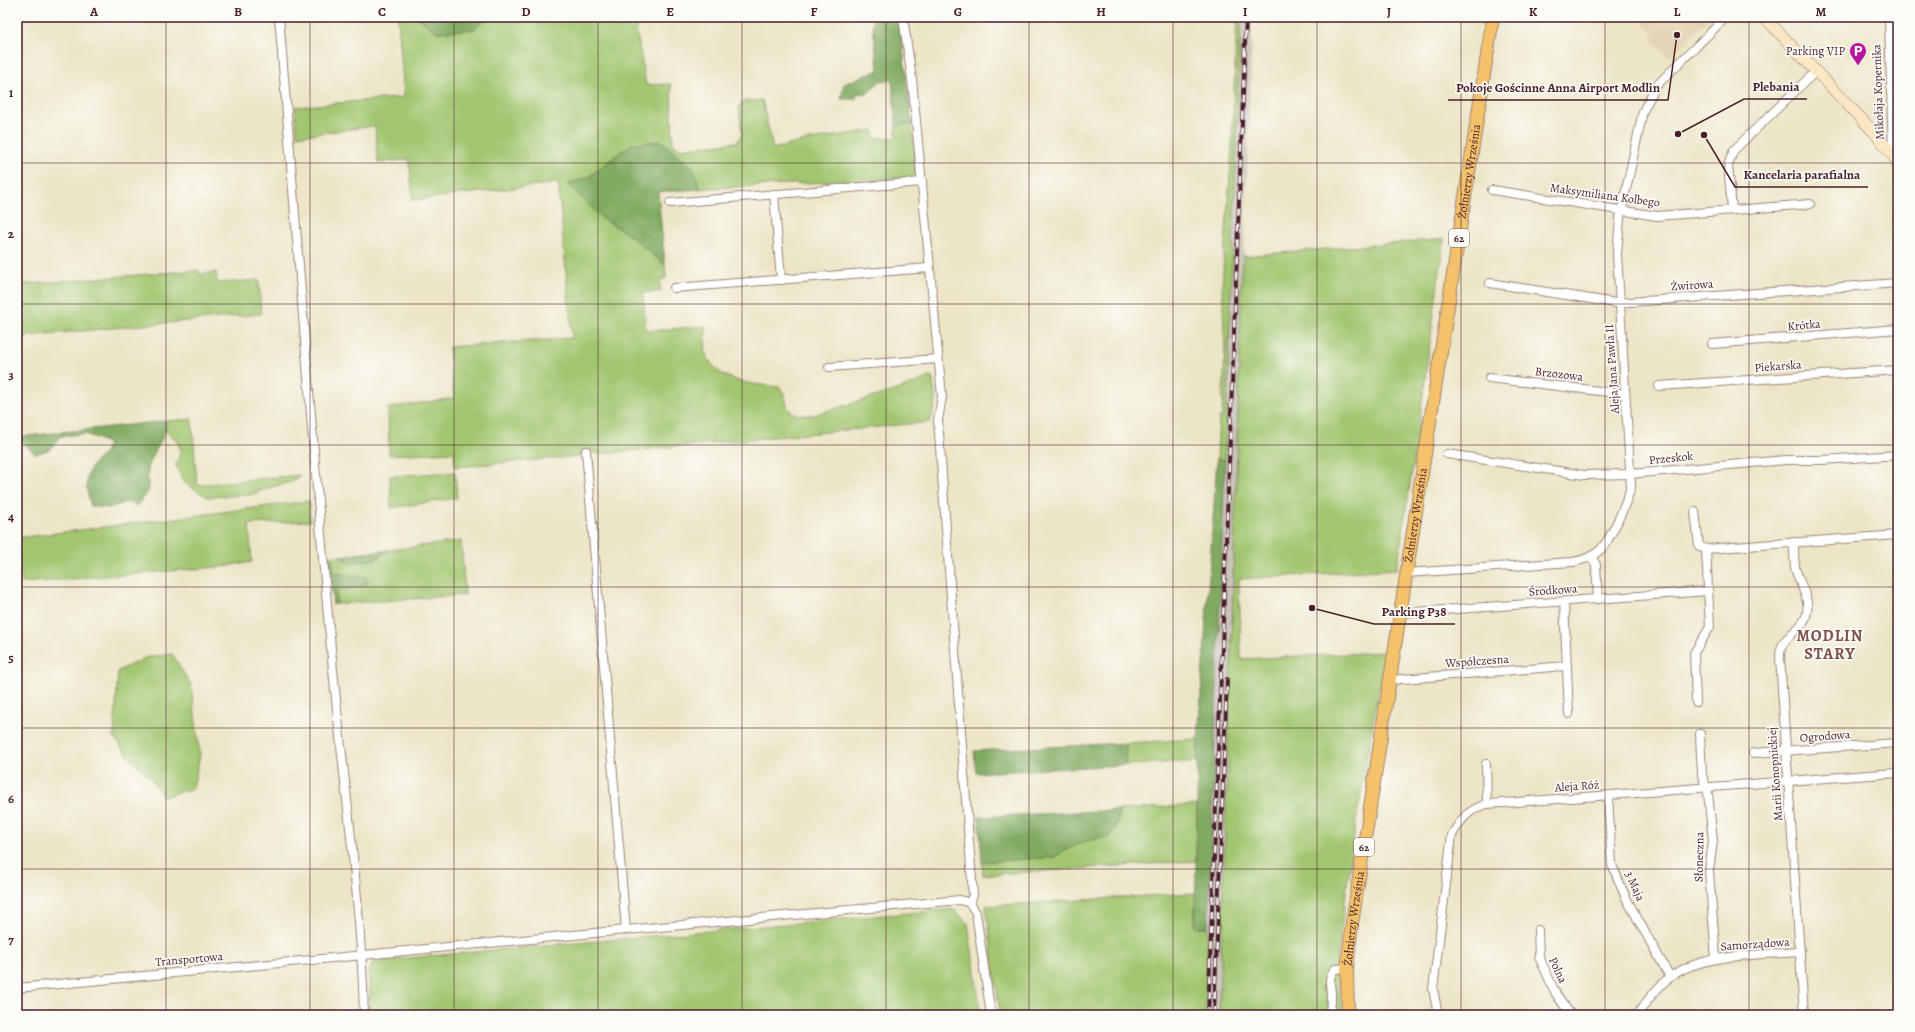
<svg xmlns="http://www.w3.org/2000/svg" width="1915" height="1032" font-family="Alegreya,serif">
  <style>
    .built { fill: #e5d5b7 }
    .industrial { fill: #c9c3b8 }
    .green { fill: #a2c670; stroke: #76724e }
    .forest { fill: #81ab62; stroke: #666546 }
    .lines { fill: none; stroke-linecap: round; stroke-linejoin: round }
    .street-casing { stroke: #9b8278; stroke-width: 10 }
    .secondary-casing { stroke: #9b8278; stroke-width: 12 }
    .primary-casing { stroke: #9b8278; stroke-width: 14 }
    .street { stroke: #fff; stroke-width: 8 }
    .secondary { stroke: #fbe7c3; stroke-width: 11 }
    .primary { stroke: #f4c26a; stroke-width: 12 }
    .rail-casing { stroke: #4a1f2b; stroke-width: 4 }
    .rail { stroke: #fdfcf7; stroke-width: 2.5; stroke-dasharray: 8; stroke-linecap: butt }
    .grid { fill: none; stroke: #4a1f2b; stroke-width: 1; stroke-opacity: 0.55 }
    .labels { text-anchor: middle; dominant-baseline: central; stroke-width: 3.5; stroke-linejoin: round; paint-order: stroke }
    .shield { fill: #fdfcf7; stroke: #806168; stroke-width: 1 }
    .shield-label { font-size: 11px; font-weight: bold; fill: #4a1f2b }
    .poi-label { font-size: 12px; fill: #4a1f2b; stroke: #fdfcf7; text-anchor: end }
    .street-label { font-size: 12px; fill: #4a1f2b; stroke: #fdfcf7 }
    .district-label { font-size: 16px; font-weight: bold; letter-spacing: 1px; fill: #7f514f; stroke: #fdfcf7 }
    .leader { fill: none; stroke: #4a1f2b; stroke-width: 1.5 }
    .callout-dot { fill: #4a1f2b; stroke: #fdfcf7; stroke-width: 1.5 }
    .callout-label { font-size: 13px; text-anchor: middle; font-weight: bold; fill: #4a1f2b; stroke: #fdfcf7; stroke-width: 3.5; stroke-linejoin: round; paint-order: stroke }
    .neatline { fill: none; stroke: #4a1f2b; stroke-width: 1.5 }
    .grid-label { font-size: 13px; text-anchor: middle; font-weight: bold; fill: #4a1f2b }
  </style>
  <rect width="100%" height="100%" fill="#fdfcf7"/>
  <filter id="ink" filterUnits="userSpaceOnUse"><feTurbulence type="fractalNoise" baseFrequency=".025" numOctaves="2"/><feDisplacementMap in="SourceGraphic" scale="8" xChannelSelector="R" yChannelSelector="G"/><feConvolveMatrix kernelMatrix="1 2 1 2 8 2 1 2 1" color-interpolation-filters="sRGB"/></filter>
  <filter id="wash" filterUnits="userSpaceOnUse"><feTurbulence type="fractalNoise" baseFrequency=".012" numOctaves="4" result="noise"/><feDisplacementMap in="SourceGraphic" scale="16" xChannelSelector="R" yChannelSelector="G"/><feGaussianBlur stdDeviation="0.9" result="paint"/><feColorMatrix in="noise" values="0 0 0 0 0 0 0 0 0 0 0 0 0 0 0 0 0 1.4 0 .05"/><feComposite in="paint" operator="in"/></filter>
  <g filter="url(#wash)">
    <rect width="100%" height="100%" fill="#ece5c6"/>
    <!-- built -->
    <path class="built" d="M 1637,17 L 1711,17 L 1669,58 L 1651,39 L 1655,35 Z"/>
    <!-- industrial -->
    <path class="industrial" d="M 1241,17 L 1252,17 L 1251,63 L 1244,256 L 1242,265 L 1231,661 L 1219,1015 L 1205,1015 Z"/>
    <!-- green -->
    <g class="green">
      <path d="M 398,17 L 417,17 L 437,32 L 474,29 L 488,17 L 634,17 L 646,85 L 671,84 L 673,143 L 681,149 L 737,142 L 742,134 L 739,107 L 744,101 L 762,100 L 773,149 L 805,141 L 873,130 L 875,138 L 896,138 L 896,125 L 912,124 L 916,171 L 913,177 L 700,189 L 693,167 L 631,144 L 589,177 L 569,184 L 602,218 L 631,236 L 665,265 L 666,278 L 660,281 L 660,288 L 662,291 L 643,293 L 646,331 L 706,326 C 706,333 704,351 707,356 C 719,384 755,384 780,387 L 785,397 L 788,409 L 797,415 L 814,415 L 900,389 L 932,376 L 936,402 L 930,422 L 598,454 L 591,451 L 582,451 L 581,456 L 455,467 L 454,452 L 389,455 L 388,408 L 454,398 L 449,347 L 572,338 L 558,183 L 413,200 L 409,159 L 378,163 L 375,126 L 297,136 L 295,107 L 404,97 Z"/>
      <path d="M 1237,17 L 1241,17 L 1225,460 L 1217,459 L 1219,417 L 1222,417 L 1225,350 L 1222,285 L 1231,163 Z"/>
      <path d="M 1444,239 L 1417,439 L 1397,569 L 1239,579 L 1241,659 L 1385,652 L 1354,834 L 1337,958 L 1342,1015 L 1219,1015 L 1231,661 L 1242,265 L 1244,256 Z"/>
      <path d="M 198,270 L 201,274 L 216,272 L 217,283 L 259,280 L 261,314 L 17,337 L 17,285 Z"/>
      <path d="M 192,419 L 197,485 L 300,475 L 295,481 L 268,488 L 250,495 L 207,497 L 183,482 L 176,465 L 181,450 L 175,438 L 166,432 L 166,421 Z"/>
      <path d="M 455,472 L 457,498 L 391,508 L 390,476 Z"/>
      <path d="M 309,501 L 310,521 L 249,524 L 252,562 L 230,565 L 230,566 L 22,583 L 17,538 Z"/>
      <path d="M 461,541 L 465,595 L 337,604 L 336,593 L 340,590 L 362,587 L 366,577 L 334,573 L 330,557 L 340,556 L 347,562 L 376,559 L 389,550 Z"/>
      <path d="M 172,654 L 191,685 L 200,755 L 193,788 L 163,797 L 151,778 L 131,759 L 114,737 L 118,671 L 145,658 Z"/>
      <path d="M 1198,739 L 1198,761 L 1125,765 L 1126,743 Z"/>
      <path d="M 1197,805 L 1196,861 L 983,875 L 982,862 L 1054,857 L 1065,850 L 1085,841 L 1110,836 L 1116,826 L 1120,810 Z"/>
      <path d="M 1195,893 L 1195,927 L 1208,927 L 1205,1015 L 1000,1015 L 986,906 Z"/>
      <path d="M 953,909 L 968,923 L 981,1015 L 370,1015 L 369,972 L 374,961 Z"/>
    </g>
    <!-- forest -->
    <g class="forest">
      <path d="M 417,17 L 488,17 L 474,29 L 437,32 Z"/>
      <path d="M 872,17 L 899,17 L 912,124 L 896,125 L 892,80 L 880,81 L 868,93 L 856,94 L 856,99 L 841,99 L 844,84 L 878,70 Z"/>
      <path d="M 661,141 L 693,167 L 700,189 L 658,192 L 665,265 L 631,236 L 602,218 L 568,184 L 589,177 L 631,144 Z"/>
      <path d="M 166,421 C 164,450 142,456 149,490 L 137,506 L 127,502 L 108,508 L 91,506 C 87,493 83,478 93,465 C 100,455 106,456 108,443 L 86,434 L 61,436 L 51,449 L 35,454 L 17,437 Z"/>
      <path d="M 1217,459 L 1225,460 L 1208,927 L 1195,927 L 1198,739 Z"/>
      <path d="M 389,550 C 374,560 365,563 347,562 L 340,556 Z"/>
      <path d="M 329,557 L 332,559 L 334,573 L 366,577 L 368,583 C 358,590 345,585 336,593 L 337,604 L 333,604 Z"/>
      <path d="M 1126,743 L 1125,765 L 976,773 L 974,751 Z"/>
      <path d="M 1120,810 L 1116,826 L 1110,836 L 1085,841 L 1065,850 L 1055,857 L 982,862 L 979,817 Z"/>
    </g>
  </g>
  <g filter="url(#ink)">
    <g class="lines">
      <defs>
        <g id="street">
          <path d="M 279,17 C 297,231 312,445 332,659 C 343,778 361,896 364,1015"/>
          <path d="M 903,17 L 912,79 L 942,396 L 938,420 L 973,895 L 970,903"/>
          <path d="M 1889,17 L 1893,155 L 1895,154"/>
          <path d="M 1492,190 L 1657,216 L 1810,204"/>
          <path d="M 774,194 L 781,280"/>
          <path d="M 670,203 L 922,182"/>
          <path d="M 1732,209 L 1728,165 L 1734,150 L 1816,71"/>
          <path d="M 1490,283 L 1616,303 L 1898,283"/>
          <path d="M 674,288 L 929,268"/>
          <path d="M 1712,344 L 1898,329"/>
          <path d="M 829,367 L 938,359"/>
          <path d="M 1489,378 L 1625,394"/>
          <path d="M 1659,386 L 1898,370"/>
          <path d="M 586,451 L 626,930"/>
          <path d="M 1447,454 L 1584,475 L 1630,474 L 1786,460 L 1822,460 L 1898,455"/>
          <path d="M 1695,512 L 1699,546 L 1706,549 L 1898,535"/>
          <path d="M 1794,542 C 1794,550 1794,559 1795,567 C 1798,582 1810,597 1807,612 C 1804,633 1779,633 1780,658 L 1804,1015"/>
          <path d="M 1591,556 L 1596,565 L 1598,599"/>
          <path d="M 1406,573 L 1573,562 C 1582,560 1591,558 1599,551 C 1611,540 1626,504 1631,487 L 1617,254 L 1620,218 L 1643,111 L 1656,86 L 1726,17"/>
          <path d="M 1564,602 L 1569,714"/>
          <path d="M 1401,613 L 1708,591"/>
          <path d="M 1390,680 L 1566,666"/>
          <path d="M 1696,702 L 1694,653 L 1710,627 L 1706,549"/>
          <path d="M 1700,734 L 1702,775 L 1708,793 L 1713,841 L 1709,871 L 1716,958"/>
          <path d="M 1753,753 L 1898,743"/>
          <path d="M 1486,764 L 1487,804"/>
          <path d="M 1608,796 L 1612,865 L 1626,898 L 1670,977"/>
          <path d="M 1538,930 L 1539,957 L 1556,994 L 1571,1015"/>
          <path d="M 17,988 L 626,930 L 960,900 L 970,903 L 976,913 L 991,1015"/>
          <path d="M 1330,1015 C 1330,1009 1331,1004 1331,998 C 1332,988 1326,978 1335,969 L 1347,968"/>
          <path d="M 1438,1015 L 1433,989 L 1452,835 C 1461,819 1469,809 1487,804 C 1624,795 1761,782 1898,773"/>
          <path d="M 1637,1015 C 1646,1002 1656,988 1669,978 C 1700,953 1761,955 1800,952"/>
        </g>
        <path id="secondary" d="M 1764,17 L 1873,131 L 1893,155 L 1898,165"/>
        <g id="primary">
          <path id="s1" d="M 1348,1015 L 1347,968 L 1352,923 L 1493,17"/>
        </g>
      </defs>
      <!-- street casing -->
      <use href="#street" class="street-casing"/>
      <!-- secondary casing -->
      <use href="#secondary" class="secondary-casing"/>
      <!-- primary casing -->
      <use href="#primary" class="primary-casing"/>
      <!-- street -->
      <use href="#street" class="street"/>
      <!-- secondary -->
      <use href="#secondary" class="secondary"/>
      <!-- primary -->
      <use href="#primary" class="primary"/>
      <defs>
        <g id="rail">
          <path d="M 1208,1015 L 1246,17"/>
          <path d="M 1214,1015 L 1227,679"/>
        </g>
      </defs>
      <!-- rail casing -->
      <use href="#rail" class="rail-casing"/>
      <!-- rail -->
      <use href="#rail" class="rail"/>
    </g>
  </g>
  <!-- grid -->
  <path class="grid" d="M 166,17 L 166,1015M 310,17 L 310,1015M 454,17 L 454,1015M 598,17 L 598,1015M 742,17 L 742,1015M 886,17 L 886,1015M 1029,17 L 1029,1015M 1173,17 L 1173,1015M 1317,17 L 1317,1015M 1461,17 L 1461,1015M 1605,17 L 1605,1015M 1749,17 L 1749,1015M 17,163 L 1898,163M 17,304 L 1898,304M 17,445 L 1898,445M 17,587 L 1898,587M 17,728 L 1898,728M 17,869 L 1898,869"/>
  <!-- icons -->
  <defs>
    <symbol id="parking-pin" viewBox="-11 -11 22 30"><path d="M0 17L-7.5 6A9.5 9.5 0 1 1 7.5 6Z" fill="#b5179e" stroke="#fdfcf7"/><path d="M-3.5-5.5H1a3.5 3.5 0 0 1 0 7H-1V5.5H-3.5ZM-1-3.4V-.6H.8a1.4 1.4 0 0 0 0-2.8Z" fill="#fff"/></symbol>
  </defs>
  <g fill-rule="evenodd">
    <use href="#parking-pin" x="1848" y="41" width="20" height="27"/>
  </g>
  <g class="labels">
    <!-- shield labels -->
    <g class="shield">
      <rect x="1449" y="229" width="20" height="18" rx="3"/>
      <rect x="1354" y="838" width="20" height="18" rx="3"/>
    </g>
    <g class="shield-label">
      <text x="1459" y="238">62</text>
      <text x="1364" y="847">62</text>
    </g>
    <!-- poi labels -->
    <g class="poi-label">
      <text x="1845" y="51">Parking VIP</text>
    </g>
    <!-- street labels -->
    <g class="street-label">
      <text transform="translate(1878 92) rotate(-92)">Mikołaja Kopernika</text>
      <text stroke="none"><textPath href="#s1" startOffset="853">Żołnierzy Września</textPath></text>
      <text transform="translate(1605 195) rotate(8)">Maksymiliana Kolbego</text>
      <text transform="translate(1692 285) rotate(-4)">Żwirowa</text>
      <text transform="translate(1804 325) rotate(-5)">Krótka</text>
      <text transform="translate(1778 366) rotate(-4)">Piekarska</text>
      <text transform="translate(1612 369) rotate(-94)">Aleja Jana Pawła II</text>
      <text transform="translate(1559 374) rotate(7)">Brzozowa</text>
      <text transform="translate(1671 458) rotate(-6)">Przeskok</text>
      <text stroke="none"><textPath href="#s1" startOffset="505">Żołnierzy Września</textPath></text>
      <text transform="translate(1553 590) rotate(-4)">Środkowa</text>
      <text transform="translate(1477 661) rotate(-4)">Współczesna</text>
      <text transform="translate(1825 736) rotate(-4)">Ogrodowa</text>
      <text transform="translate(1775 774) rotate(-94)">Marii Konopnickiej</text>
      <text transform="translate(1577 786) rotate(-4)">Aleja Róż</text>
      <text transform="translate(1699 857) rotate(-89)">Słoneczna</text>
      <text transform="translate(1635 886) rotate(66)">3 Maja</text>
      <text stroke="none"><textPath href="#s1" startOffset="97">Żołnierzy Września</textPath></text>
      <text transform="translate(1755 944) rotate(-4)">Samorządowa</text>
      <text transform="translate(189 959) rotate(-5)">Transportowa</text>
      <text transform="translate(1558 970) rotate(65)">Polna</text>
    </g>
    <!-- district labels -->
    <g class="district-label">
      <text x="1830" y="636">MODLIN<tspan x="1830" dy="18">STARY</tspan></text>
    </g>
  </g>
  <!-- callouts -->
  <path class="leader" d="M1678 134L1744 99H1807M1677 35L1668 100H1448M1704 135L1735 187H1868M1312 608L1374 624H1455"/>
  <g class="callout-dot">
    <circle cx="1678" cy="134" r="4"/>
    <circle cx="1677" cy="35" r="4"/>
    <circle cx="1704" cy="135" r="4"/>
    <circle cx="1312" cy="608" r="4"/>
  </g>
  <g class="callout-label">
    <text x="1776" y="91">Plebania</text>
    <text x="1558" y="92">Pokoje Gościnne Anna Airport Modlin</text>
    <text x="1802" y="179">Kancelaria parafialna</text>
    <text x="1414" y="616">Parking P38</text>
  </g>
  <!-- margin -->
  <rect width="1915" height="1032" fill="none" stroke="#fdfcf7" stroke-width="44"/>
  <rect x="22" y="22" width="1871" height="988" class="neatline"/>
  <g class="grid-label">
    <text x="94" y="16">A</text>
    <text x="238" y="16">B</text>
    <text x="382" y="16">C</text>
    <text x="526" y="16">D</text>
    <text x="670" y="16">E</text>
    <text x="814" y="16">F</text>
    <text x="958" y="16">G</text>
    <text x="1101" y="16">H</text>
    <text x="1245" y="16">I</text>
    <text x="1389" y="16">J</text>
    <text x="1533" y="16">K</text>
    <text x="1677" y="16">L</text>
    <text x="1821" y="16">M</text>
    <text x="11" y="97">1</text>
    <text x="11" y="238">2</text>
    <text x="11" y="379">3</text>
    <text x="11" y="521">4</text>
    <text x="11" y="662">5</text>
    <text x="11" y="803">6</text>
    <text x="11" y="944">7</text>
  </g>
</svg>
